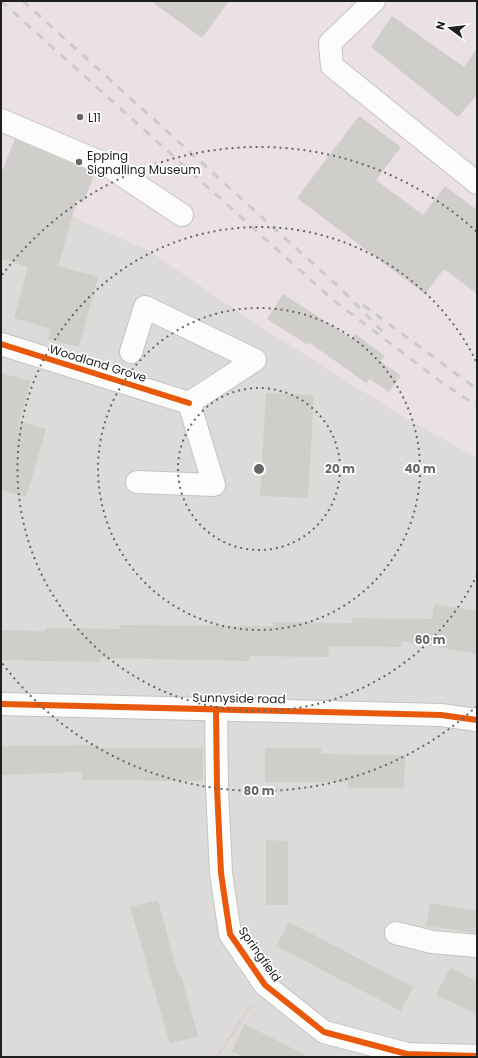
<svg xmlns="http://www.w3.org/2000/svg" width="478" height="1058" font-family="Poppins,sans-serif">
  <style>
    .residential { fill: #dcdbd9 }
    .industrial { fill: #eae0e5 }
    .building { fill: #cfceca }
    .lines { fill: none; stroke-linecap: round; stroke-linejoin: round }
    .minor-casing { stroke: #c4c4c2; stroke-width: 24 }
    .path { stroke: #d6cac6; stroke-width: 2.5; stroke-dasharray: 2 2; stroke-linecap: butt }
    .minor { stroke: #fcfcfb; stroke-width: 22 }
    .rail { stroke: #cbcbca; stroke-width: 3; stroke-dasharray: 8 8; stroke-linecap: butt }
    .cycleway-casing { stroke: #fff; stroke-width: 8 }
    .cycleway { stroke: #e8590c; stroke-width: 6 }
    .ring { fill: none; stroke: #676765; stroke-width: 2; stroke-dasharray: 2 4 }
    .poi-dot { fill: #676765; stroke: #fff; stroke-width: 1.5 }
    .labels { text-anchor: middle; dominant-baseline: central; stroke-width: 3.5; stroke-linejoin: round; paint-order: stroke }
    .poi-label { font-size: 12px; fill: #1f1f1f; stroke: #fff; text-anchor: start }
    .street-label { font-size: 12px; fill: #1f1f1f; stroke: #fff }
    .centre { fill: #676765; stroke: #fff; stroke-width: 2 }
    .ring-label { font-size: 12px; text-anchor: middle; font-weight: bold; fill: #676765; stroke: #fff; stroke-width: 3.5; stroke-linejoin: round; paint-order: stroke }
  </style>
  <rect width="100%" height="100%" fill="#edece7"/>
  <!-- residential -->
  <path class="residential" d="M 1,189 L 40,202 L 148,250 L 263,328 L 393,410 L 477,458 L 477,1057 L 1,1057 Z"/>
  <!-- industrial -->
  <path class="industrial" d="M 1,1 L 477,1 L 477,458 L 393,410 L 263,328 L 148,250 L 40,202 L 1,189 Z"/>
  <!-- building -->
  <g class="building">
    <path d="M 151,1 L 229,1 L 202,38 Z"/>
    <path d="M 392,16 L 464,67 L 477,48 L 477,95 L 458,117 L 371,47 Z"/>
    <path d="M 359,116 L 401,147 L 376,180 L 423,215 L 445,186 L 477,210 L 477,294 L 444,269 L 425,294 L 297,198 Z"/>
    <path d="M 15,139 L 95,173 L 83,203 L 77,200 L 58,266 L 98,277 L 79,347 L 48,339 L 51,329 L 14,318 L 28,267 L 1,259 L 1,174 Z"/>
    <path d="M 283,294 L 351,338 L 355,334 L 385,356 L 380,361 L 401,376 L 389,392 L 370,379 L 366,383 L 310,343 L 308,345 L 267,319 Z"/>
    <path d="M 1,373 L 31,381 L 19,421 L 46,429 L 26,497 L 1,490 Z"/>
    <path d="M 266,393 L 314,395 L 308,498 L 260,496 Z"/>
    <path d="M 434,604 L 477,611 L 477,654 L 402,641 L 402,647 L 329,646 L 328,657 L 250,656 L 250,661 L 100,658 L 100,662 L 1,660 L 1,630 L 46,631 L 46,628 L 120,629 L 120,625 L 273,626 L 273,622 L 352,623 L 352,618 L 432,619 Z"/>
    <path d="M 99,745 L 99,748 L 203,748 L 203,781 L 82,780 L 81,772 L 1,775 L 1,746 Z"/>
    <path d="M 265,748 L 321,748 L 321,754 L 405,755 L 404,788 L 348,788 L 348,782 L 265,782 Z"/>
    <path d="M 266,840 L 288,841 L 288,905 L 266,905 Z"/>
    <path d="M 158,900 L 178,975 L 181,975 L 198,1036 L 170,1044 L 130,907 Z"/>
    <path d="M 430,903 L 477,911 L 475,933 L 426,926 Z"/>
    <path d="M 289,922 L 413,987 L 401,1011 L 276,946 Z"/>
    <path d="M 450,968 L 477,981 L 477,1014 L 436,995 Z"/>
    <path d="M 245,1024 L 309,1057 L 243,1057 L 232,1051 Z"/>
  </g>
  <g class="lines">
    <defs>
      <g id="minor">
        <path d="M 374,1 L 330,43 L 332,66 L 477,183"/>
        <path d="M 1,120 L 107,165 L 182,215"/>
        <path d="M 1,344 L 189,403"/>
        <path d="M 131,352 L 145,307 L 255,360 L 189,403"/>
        <path d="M 137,482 L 214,485 L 189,403"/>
        <path d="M 1,704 L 441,715 L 477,720"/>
        <path d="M 216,709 L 217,788 L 221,873 L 230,934 L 265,985 L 324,1032 L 407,1054 L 477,1056"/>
        <path d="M 396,933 L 432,942 L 477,946"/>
      </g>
    </defs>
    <!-- minor casing -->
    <use href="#minor" class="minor-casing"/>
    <!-- path -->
    <path class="path" d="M 217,1057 L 251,1005"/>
    <!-- minor -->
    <use href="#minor" class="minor"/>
    <!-- rail -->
    <g class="rail">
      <path d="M 1,1 L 332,299 L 437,379 L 477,406"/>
      <path d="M 23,1 L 339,287 L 386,335"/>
      <path d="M 363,305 L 477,389"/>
    </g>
    <defs>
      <g id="cycleway">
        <path d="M 1,344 L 189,403"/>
        <path d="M 1,704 L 441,715 L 477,720"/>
        <path d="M 216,709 L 217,788 L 221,873 L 230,934 L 265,985 L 324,1032 L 407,1054 L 477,1056"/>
      </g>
    </defs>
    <!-- cycleway casing -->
    <use href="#cycleway" class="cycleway-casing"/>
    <!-- cycleway -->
    <use href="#cycleway" class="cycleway"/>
  </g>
  <!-- distance rings -->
  <g class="ring">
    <circle cx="259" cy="469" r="81"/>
    <circle cx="259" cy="469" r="161"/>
    <path d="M477 575A242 242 0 1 1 477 363"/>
    <path d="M477 706A322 322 0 0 1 2 663M2 275A322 322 0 0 1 477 232"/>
  </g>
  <!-- markers -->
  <g class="poi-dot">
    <circle cx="80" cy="117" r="4"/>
    <circle cx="79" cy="162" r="4"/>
  </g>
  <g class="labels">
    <!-- poi labels -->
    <g class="poi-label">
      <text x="88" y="117">L11</text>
      <text x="87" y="155">Epping<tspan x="87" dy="14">Signalling Museum</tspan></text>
    </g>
    <!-- street labels -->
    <g class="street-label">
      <text transform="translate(98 363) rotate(17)">Woodland Grove</text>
      <text transform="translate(239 698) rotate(1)">Sunnyside road</text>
      <text transform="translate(260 954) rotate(55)">Springfield</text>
    </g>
  </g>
  <circle cx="259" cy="469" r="6" class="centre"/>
  <g class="ring-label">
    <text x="340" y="473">20 m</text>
    <text x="420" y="473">40 m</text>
    <text x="430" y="644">60 m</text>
    <text x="259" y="795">80 m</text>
  </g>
  <!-- border -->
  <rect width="478" height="1058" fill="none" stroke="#1f1f1f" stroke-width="4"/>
  <!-- north arrow -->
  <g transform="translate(450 28) rotate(285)" stroke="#ffffff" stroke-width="3" paint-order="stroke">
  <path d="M0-3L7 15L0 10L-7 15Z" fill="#1f1f1f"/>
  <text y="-6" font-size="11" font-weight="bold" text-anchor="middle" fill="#1f1f1f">N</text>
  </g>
</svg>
